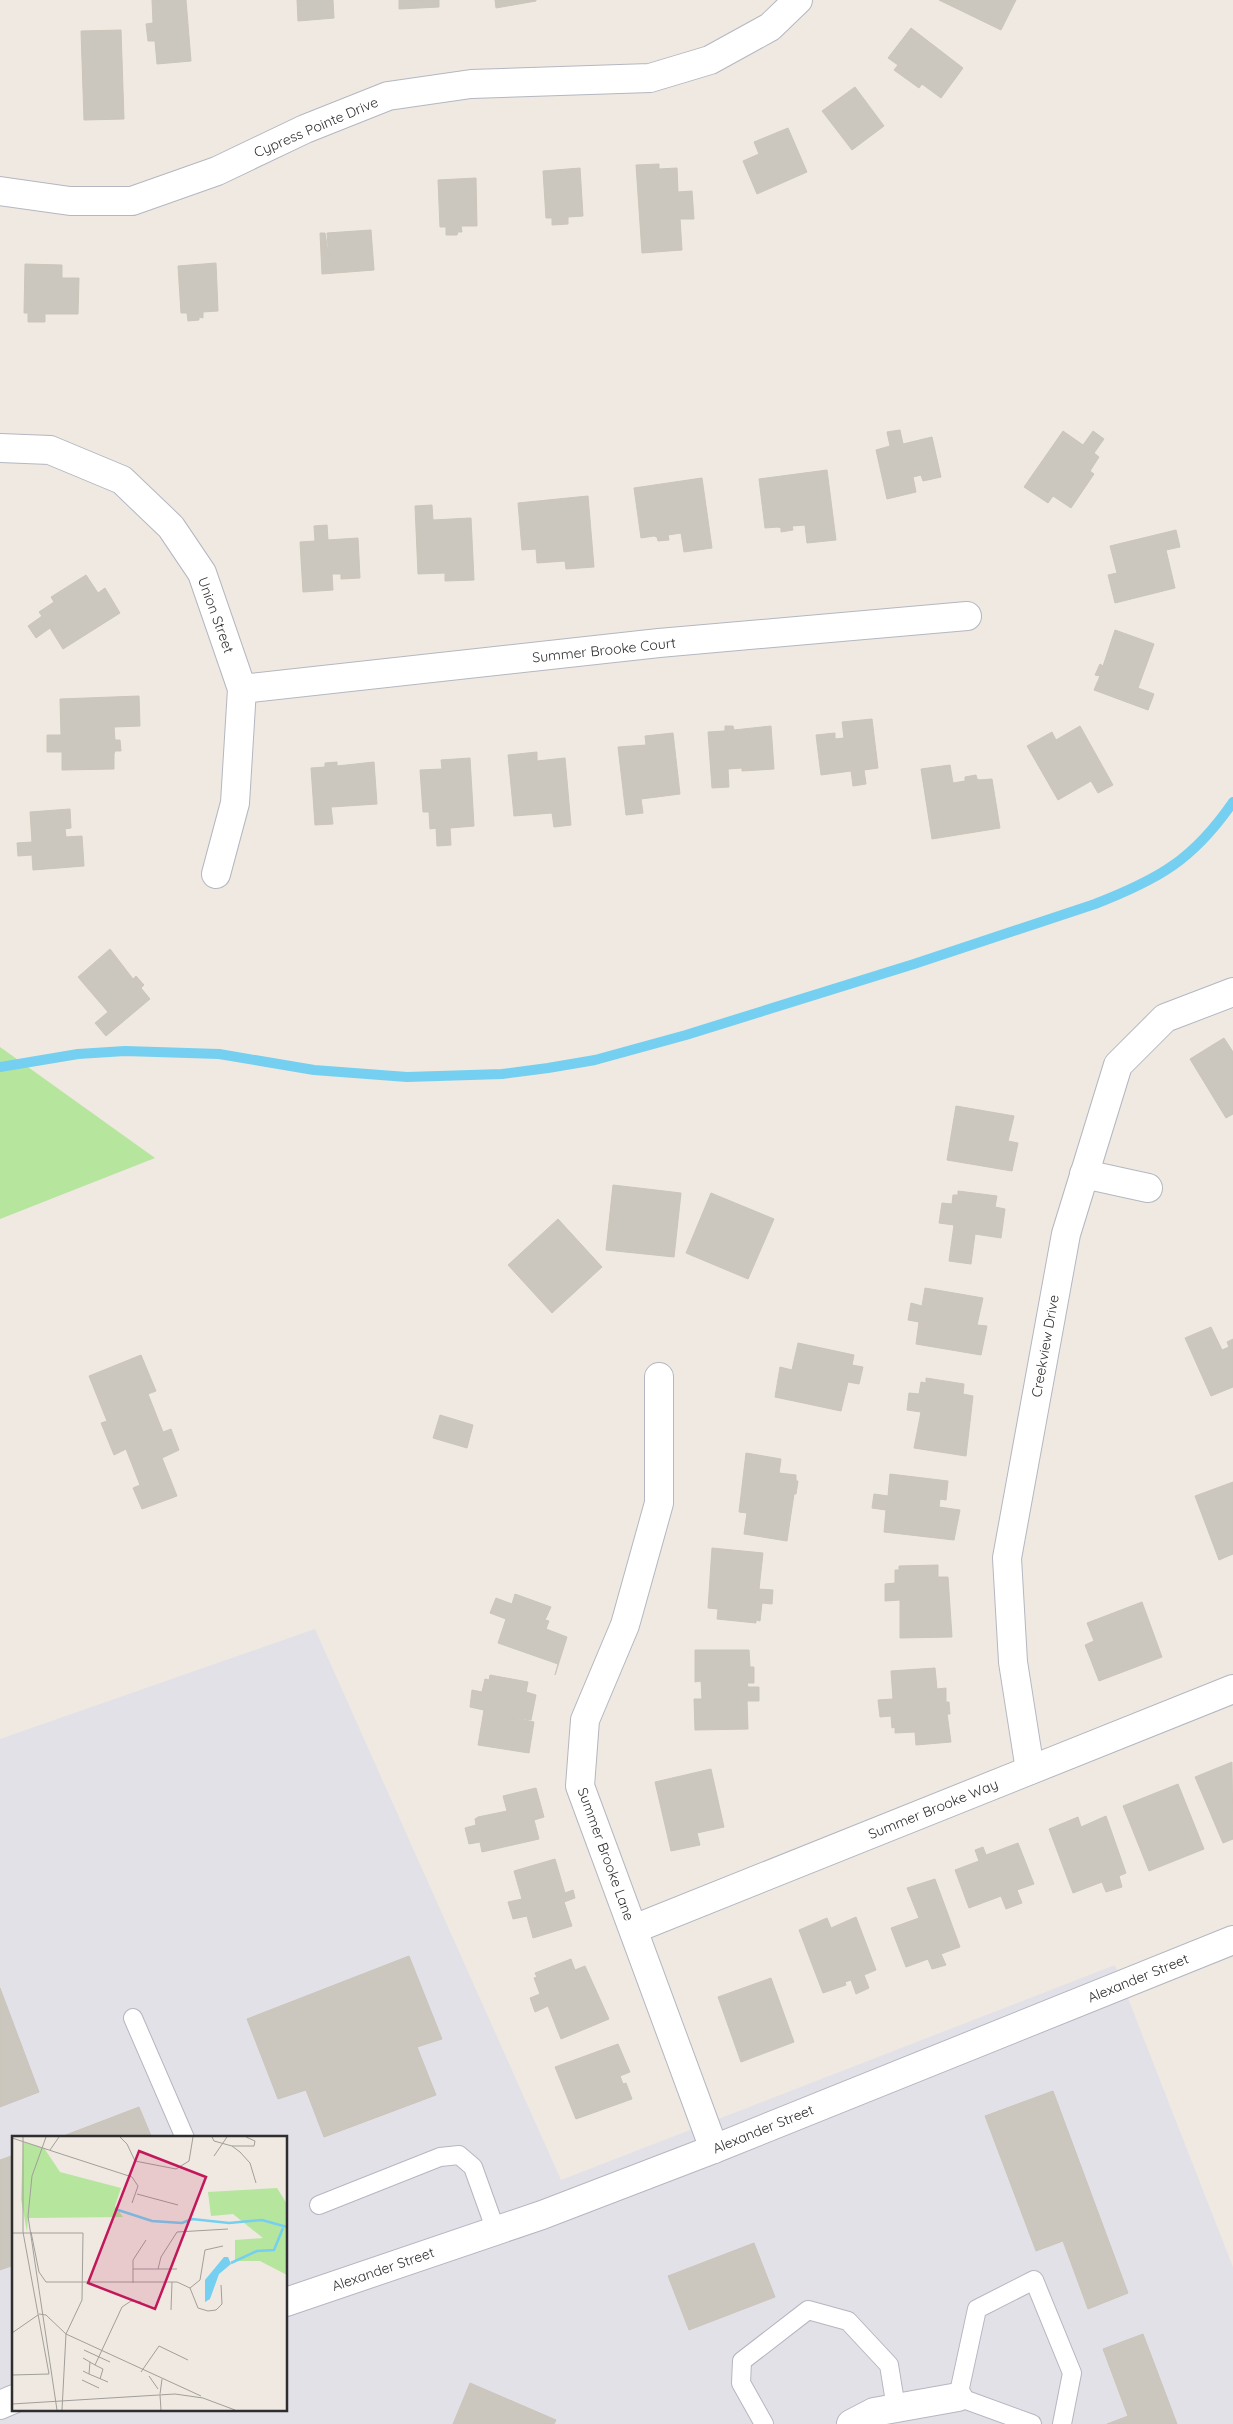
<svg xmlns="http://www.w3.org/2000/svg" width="1233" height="2424" font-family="Quicksand,sans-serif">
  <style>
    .industrial { fill: #e3e1e8; fill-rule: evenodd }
    .green { fill: #b6e59e }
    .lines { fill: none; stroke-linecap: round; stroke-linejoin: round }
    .stream { stroke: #75cff0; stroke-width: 10 }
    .building { fill: #cbc7bf; stroke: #cbc5ba }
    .lane-casing { stroke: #b4b7c1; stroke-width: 20 }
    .street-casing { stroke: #b4b7c1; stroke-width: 30 }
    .lane { stroke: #fff; stroke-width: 18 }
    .street { stroke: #fff; stroke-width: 28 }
    .labels { text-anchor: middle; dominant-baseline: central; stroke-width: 4.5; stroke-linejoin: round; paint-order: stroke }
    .street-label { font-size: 14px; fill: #2e2e2e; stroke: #fff }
    .inset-river { fill: none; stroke: #75cff0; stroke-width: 2.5 }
    .inset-road { fill: none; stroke: #a29e99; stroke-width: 1 }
    .view { fill: #c2185b; fill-opacity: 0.15; stroke: #c2185b; stroke-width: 2.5 }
    .inset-edge { fill: none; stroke: #2e2e2e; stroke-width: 2.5 }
  </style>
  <rect width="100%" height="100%" fill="#efe9e1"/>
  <!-- industrial -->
  <path class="industrial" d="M 315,1629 L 561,2180 L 1115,1965 L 1233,2267 L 1233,2424 L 0,2424 L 0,1739 ZM 14,2138 L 286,2138 L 286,2410 L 14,2410 Z"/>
  <!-- green -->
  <path class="green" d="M 0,1047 L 155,1158 L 0,1219 Z"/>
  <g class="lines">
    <!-- stream -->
    <path class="stream" d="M 0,1067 L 78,1054 L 125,1051 L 219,1054 L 314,1070 L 407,1077 L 502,1074 L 548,1068 L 595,1060 L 686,1035 L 914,964 L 1095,904 C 1159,879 1193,860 1233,802"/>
  </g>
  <!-- building -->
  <g class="building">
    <path d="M 152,0 L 186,0 L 191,61 L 157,64 L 155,41 L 148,41 L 146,24 L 153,23 Z"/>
    <path d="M 297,0 L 333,0 L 334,18 L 298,21 Z"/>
    <path d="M 399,0 L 439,0 L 439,7 L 399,9 Z"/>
    <path d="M 495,0 L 536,0 L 536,1 L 496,8 Z"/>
    <path d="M 939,0 L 1016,0 L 1001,30 Z"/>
    <path d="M 911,28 L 963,68 L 941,98 L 922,84 L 919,88 L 894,70 L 898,65 L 888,58 Z"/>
    <path d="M 121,30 L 124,119 L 84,120 L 81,31 Z"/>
    <path d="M 855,87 L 884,126 L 852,150 L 822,111 Z"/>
    <path d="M 788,128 L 807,172 L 757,194 L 743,161 L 759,154 L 754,142 Z"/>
    <path d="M 659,164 L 659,169 L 677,168 L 678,192 L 692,191 L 694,219 L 680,219 L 682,250 L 642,253 L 636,165 Z"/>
    <path d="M 580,168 L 583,216 L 568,217 L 568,224 L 552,225 L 552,218 L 546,218 L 543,171 Z"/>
    <path d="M 476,178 L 477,226 L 461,226 L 462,232 L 458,232 L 457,235 L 446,235 L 446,227 L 440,227 L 438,180 Z"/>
    <path d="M 371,230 L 374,270 L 322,274 L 320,233 L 325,233 L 329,258 L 327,233 Z"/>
    <path d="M 216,263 L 218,311 L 203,312 L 203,318 L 199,317 L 199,320 L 188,321 L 187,313 L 181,313 L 178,266 Z"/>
    <path d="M 25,264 L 62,265 L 62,278 L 79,278 L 78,314 L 45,314 L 45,322 L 28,322 L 28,313 L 24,313 Z"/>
    <path d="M 900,430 L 903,444 L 932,437 L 941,477 L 923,481 L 921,475 L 913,477 L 916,492 L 887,499 L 876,450 L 890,446 L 887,432 Z"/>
    <path d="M 1063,431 L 1083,445 L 1093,431 L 1104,439 L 1094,453 L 1099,457 L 1090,471 L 1094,474 L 1071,508 L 1053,496 L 1048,503 L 1024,487 Z"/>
    <path d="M 827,470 L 836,540 L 807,543 L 805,525 L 792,526 L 793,530 L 781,532 L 781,528 L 778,527 L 765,528 L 759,479 Z"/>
    <path d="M 702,478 L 712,548 L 684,552 L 681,533 L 668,535 L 669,540 L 658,541 L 657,537 L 654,536 L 641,538 L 634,488 Z"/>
    <path d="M 588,496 L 594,567 L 566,569 L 565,561 L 537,563 L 536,549 L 522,550 L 518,503 Z"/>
    <path d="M 432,505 L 433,520 L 471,518 L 474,580 L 445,581 L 445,573 L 418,574 L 415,506 Z"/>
    <path d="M 327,525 L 328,540 L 358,538 L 360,578 L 341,579 L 341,574 L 332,574 L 333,590 L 303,592 L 300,542 L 315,541 L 314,526 Z"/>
    <path d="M 1176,530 L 1180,547 L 1166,550 L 1175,588 L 1115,603 L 1108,575 L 1117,573 L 1110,546 Z"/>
    <path d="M 86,575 L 98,593 L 105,588 L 120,613 L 63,649 L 50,628 L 36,638 L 28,626 L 42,616 L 39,612 L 54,602 L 51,597 Z"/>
    <path d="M 1115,630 L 1154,644 L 1138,688 L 1154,694 L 1148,710 L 1094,690 L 1100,676 L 1095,675 L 1100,664 L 1103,666 Z"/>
    <path d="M 139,696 L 140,726 L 114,727 L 115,740 L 120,740 L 121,751 L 115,751 L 114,754 L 114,769 L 62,770 L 62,752 L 47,752 L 47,735 L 61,735 L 60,699 Z"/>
    <path d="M 872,719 L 878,768 L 864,770 L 866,784 L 853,786 L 851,771 L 821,775 L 816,735 L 835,733 L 835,739 L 844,738 L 842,722 Z"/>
    <path d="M 725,726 L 733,726 L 734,730 L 771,726 L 774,769 L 742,771 L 742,768 L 728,769 L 729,787 L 712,788 L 708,732 L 725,731 Z"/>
    <path d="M 1080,726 L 1113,785 L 1098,793 L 1091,781 L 1058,800 L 1027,746 L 1052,732 L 1056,740 Z"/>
    <path d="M 673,733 L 680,794 L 641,799 L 643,813 L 626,815 L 618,747 L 646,745 L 645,736 Z"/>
    <path d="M 537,752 L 537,761 L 565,758 L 571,825 L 554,827 L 552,813 L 514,816 L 508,755 Z"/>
    <path d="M 470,758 L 474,826 L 450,828 L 451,845 L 437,846 L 436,828 L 430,829 L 429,812 L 423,812 L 420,770 L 442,769 L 441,760 Z"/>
    <path d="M 337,762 L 337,766 L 374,762 L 377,804 L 331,807 L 333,824 L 315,825 L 311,768 L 325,767 L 325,763 Z"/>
    <path d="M 950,765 L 953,783 L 965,781 L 965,777 L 976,775 L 977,779 L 979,780 L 992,779 L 1000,828 L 932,839 L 921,769 Z"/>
    <path d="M 70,809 L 71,828 L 65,829 L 66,837 L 82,836 L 84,866 L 33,870 L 32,855 L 18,856 L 17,843 L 32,842 L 30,812 Z"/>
    <path d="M 110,949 L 133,979 L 136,976 L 144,985 L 141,988 L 150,999 L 106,1036 L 95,1023 L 108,1012 L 78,977 Z"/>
    <path d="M 1224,1038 L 1233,1052 L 1233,1114 L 1226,1118 L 1190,1059 Z"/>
    <path d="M 956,1106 L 1014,1116 L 1008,1141 L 1018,1143 L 1012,1171 L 947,1160 Z"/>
    <path d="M 613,1185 L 681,1193 L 674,1257 L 606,1250 Z"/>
    <path d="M 958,1191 L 997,1196 L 995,1207 L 1005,1209 L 1001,1238 L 975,1234 L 971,1264 L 949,1261 L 954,1225 L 939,1223 L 942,1203 L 952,1204 L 953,1195 L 958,1195 Z"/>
    <path d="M 711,1193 L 774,1219 L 748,1279 L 686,1253 Z"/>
    <path d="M 558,1219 L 602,1267 L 552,1313 L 508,1265 Z"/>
    <path d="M 925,1288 L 983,1298 L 977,1325 L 987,1326 L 981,1355 L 916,1344 L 919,1322 L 908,1320 L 911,1303 L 922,1306 Z"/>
    <path d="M 1211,1327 L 1222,1350 L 1229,1347 L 1227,1342 L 1233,1339 L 1233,1387 L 1211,1396 L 1185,1338 Z"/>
    <path d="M 798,1343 L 854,1355 L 852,1365 L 863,1367 L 859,1384 L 848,1382 L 841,1411 L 775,1397 L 780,1367 L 792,1370 Z"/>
    <path d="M 141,1355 L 156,1391 L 148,1394 L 163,1432 L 171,1429 L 179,1450 L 162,1458 L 177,1496 L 142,1509 L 133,1488 L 140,1485 L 126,1449 L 114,1455 L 101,1423 L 107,1421 L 89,1376 Z"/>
    <path d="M 926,1378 L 964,1384 L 963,1394 L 973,1396 L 966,1456 L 914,1448 L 921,1412 L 907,1410 L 909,1393 L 919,1394 L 921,1382 L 926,1383 Z"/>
    <path d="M 440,1415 L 473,1425 L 467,1448 L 433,1438 Z"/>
    <path d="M 746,1453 L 781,1459 L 779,1473 L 796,1475 L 796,1481 L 798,1481 L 796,1494 L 794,1494 L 787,1541 L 744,1534 L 747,1513 L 739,1512 Z"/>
    <path d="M 890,1474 L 948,1481 L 946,1500 L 940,1499 L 939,1507 L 960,1510 L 954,1540 L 884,1532 L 886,1510 L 872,1508 L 874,1494 L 888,1496 Z"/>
    <path d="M 1233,1482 L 1233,1554 L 1219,1560 L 1195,1496 Z"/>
    <path d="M 712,1548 L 763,1553 L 759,1589 L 773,1590 L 772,1604 L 762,1603 L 760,1621 L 756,1620 L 756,1623 L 717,1619 L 718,1609 L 708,1608 Z"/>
    <path d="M 938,1565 L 938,1577 L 948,1577 L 952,1637 L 900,1638 L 900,1600 L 885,1601 L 885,1584 L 895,1583 L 895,1570 L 899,1570 L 899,1566 Z"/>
    <path d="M 515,1594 L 551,1607 L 545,1620 L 549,1621 L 546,1629 L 567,1637 L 555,1675 L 558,1664 L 498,1643 L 506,1619 L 490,1613 L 496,1598 L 512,1604 Z"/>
    <path d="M 1142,1602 L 1162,1657 L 1099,1681 L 1085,1645 L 1094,1641 L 1087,1623 Z"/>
    <path d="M 695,1650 L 749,1650 L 750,1667 L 754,1667 L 754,1683 L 747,1683 L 748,1687 L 759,1687 L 759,1701 L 747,1701 L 748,1729 L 695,1730 L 694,1699 L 702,1699 L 701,1681 L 695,1682 Z"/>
    <path d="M 935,1668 L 937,1689 L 946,1688 L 946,1702 L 949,1702 L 950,1714 L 947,1714 L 951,1742 L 916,1745 L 915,1732 L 895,1733 L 895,1727 L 892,1728 L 891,1716 L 880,1717 L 878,1700 L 893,1699 L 891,1671 Z"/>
    <path d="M 490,1675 L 528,1682 L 526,1692 L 536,1695 L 531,1720 L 506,1716 L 534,1722 L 529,1753 L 478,1745 L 484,1710 L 470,1707 L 472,1690 L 482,1692 L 485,1679 L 489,1680 Z"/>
    <path d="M 1232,1762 L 1233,1839 L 1223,1843 L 1195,1777 Z"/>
    <path d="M 711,1769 L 724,1827 L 697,1833 L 700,1845 L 671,1851 L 655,1782 Z"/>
    <path d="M 1178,1784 L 1204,1849 L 1149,1871 L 1123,1806 Z"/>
    <path d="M 536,1788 L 544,1817 L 534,1820 L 539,1839 L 482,1852 L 480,1842 L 469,1844 L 465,1828 L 476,1825 L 475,1819 L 478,1817 L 507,1811 L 503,1796 Z"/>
    <path d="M 1106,1816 L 1126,1873 L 1119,1876 L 1122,1887 L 1106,1892 L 1102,1882 L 1073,1893 L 1049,1829 L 1078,1817 L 1081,1827 Z"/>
    <path d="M 1018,1843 L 1034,1884 L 1017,1890 L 1022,1903 L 1006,1909 L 1001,1896 L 969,1908 L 955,1870 L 979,1861 L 975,1850 L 983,1847 L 986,1855 Z"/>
    <path d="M 555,1859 L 565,1893 L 573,1890 L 575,1898 L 564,1902 L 572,1926 L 533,1938 L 527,1916 L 513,1919 L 508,1902 L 522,1899 L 514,1871 Z"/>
    <path d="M 935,1879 L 960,1947 L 941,1954 L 946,1965 L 932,1969 L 928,1959 L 906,1967 L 891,1928 L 919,1918 L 907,1888 Z"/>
    <path d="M 856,1917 L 876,1970 L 864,1975 L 869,1988 L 856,1994 L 851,1980 L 845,1982 L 846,1985 L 823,1993 L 799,1930 L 827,1918 L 831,1928 Z"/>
    <path d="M 409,1956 L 442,2039 L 417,2047 L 436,2095 L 324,2137 L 306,2090 L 278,2099 L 247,2019 Z"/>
    <path d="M 571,1959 L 575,1970 L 585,1966 L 609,2019 L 561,2039 L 548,2006 L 535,2012 L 530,1998 L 540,1994 L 534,1978 L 537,1977 L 535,1973 Z"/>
    <path d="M 771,1978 L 794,2042 L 741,2062 L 718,1997 Z"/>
    <path d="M 0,1988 L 39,2092 L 0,2107 Z"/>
    <path d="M 618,2044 L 630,2072 L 620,2076 L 623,2084 L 626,2083 L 632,2099 L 576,2119 L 555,2067 Z"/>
    <path d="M 1053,2091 L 1128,2293 L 1088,2309 L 1063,2241 L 1036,2251 L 985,2116 Z"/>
    <path d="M 139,2107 L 152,2138 L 58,2138 Z"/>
    <path d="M 14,2155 L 14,2265 L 0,2270 L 0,2160 Z"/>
    <path d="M 754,2243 L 775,2297 L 689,2330 L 668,2276 Z"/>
    <path d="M 1143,2334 L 1177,2424 L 1107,2424 L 1128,2416 L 1103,2349 Z"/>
    <path d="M 470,2383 L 556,2420 L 554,2424 L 453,2424 Z"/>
  </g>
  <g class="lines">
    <defs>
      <g id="lane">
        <path d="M 133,2018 L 185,2138"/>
        <path d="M 319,2205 L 440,2157 L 459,2155 L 473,2167 L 496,2231"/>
        <path d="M 764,2424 L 741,2383 L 742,2361 L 808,2310 L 848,2321 L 889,2365 L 896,2408"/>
        <path d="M 1032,2424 L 958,2397 L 977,2309 L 1034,2280 L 1072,2373 L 1062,2424"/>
      </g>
      <g id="street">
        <path d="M 0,191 L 70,201 L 132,201 L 217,171 L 305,129 L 388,96 L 471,84 L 650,78 L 710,60 L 770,27 L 798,0"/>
        <path d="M 0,448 L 50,450 L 122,480 L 171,527 L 202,573 L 242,689 L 235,803 L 216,874"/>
        <path d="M 242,689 L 659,643 L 967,616"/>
        <path d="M 1084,1174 L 1148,1188"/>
        <path d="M 659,1377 L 659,1503 L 625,1625 L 585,1720 L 580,1786 L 714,2149"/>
        <path d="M 1030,1770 L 1013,1662 L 1007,1558 L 1066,1234 L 1118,1065 L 1165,1018 L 1233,992"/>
        <path d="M 634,1929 L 1233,1689"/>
        <path d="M 286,2302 L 542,2215 L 714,2149 L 1233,1940"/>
        <path d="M 0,2405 L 14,2399"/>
        <path d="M 851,2424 L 874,2412 L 958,2397"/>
      </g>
    </defs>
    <!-- lane casing -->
    <use href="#lane" class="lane-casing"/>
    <!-- street casing -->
    <use href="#street" class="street-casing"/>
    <!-- lane -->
    <use href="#lane" class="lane"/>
    <!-- street -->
    <use href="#street" class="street"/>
  </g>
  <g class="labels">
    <!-- street labels -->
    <g class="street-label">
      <text transform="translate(316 127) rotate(-23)">Cypress Pointe Drive</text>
      <text transform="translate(216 615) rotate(70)">Union Street</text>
      <text transform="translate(604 650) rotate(-6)">Summer Brooke Court</text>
      <text transform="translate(1045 1346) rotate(-80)">Creekview Drive</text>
      <text transform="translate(933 1809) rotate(-22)">Summer Brooke Way</text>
      <text transform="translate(606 1854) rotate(70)">Summer Brooke Lane</text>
      <text transform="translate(1138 1978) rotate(-22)">Alexander Street</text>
      <text transform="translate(763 2129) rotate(-22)">Alexander Street</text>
      <text transform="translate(383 2269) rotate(-19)">Alexander Street</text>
    </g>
  </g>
  <!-- overview -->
  <g transform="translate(12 2136)">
    <rect width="275" height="275" fill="#efe9e1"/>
    <path d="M 11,6 L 32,12 L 48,36 L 109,52 L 103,70 L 111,81 L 16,82 L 15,96 L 9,63 ZM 265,52 L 275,68 L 275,139 L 248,125 L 223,125 L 223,104 L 251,102 L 221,78 L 199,80 L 196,56 Z" fill="#b6e59e"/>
    <path d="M 212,121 L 216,121 L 219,128 L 207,138 L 198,163 L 193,166 L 193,144 Z" fill="#75cff0"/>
    <path class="inset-river" d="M 103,73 L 140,85 L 170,87 L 180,83 L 217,87 L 250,84 L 275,91M 219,127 L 245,115 L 262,114 L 271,92"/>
    <path class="inset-road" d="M 34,1 L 20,40 L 16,80 L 45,274M 108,1 L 115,8 L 123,25 L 164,33 L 177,25 L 181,1M 200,1 L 202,5 L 220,10 L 228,16 L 238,27 L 244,47M 0,2 L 120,41 L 126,50 L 120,67M 220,10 L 242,10 L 243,5 L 234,1M 38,14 L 47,1M 202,20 L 215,1M 125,58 L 166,69M 19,96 L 27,136 L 34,146 L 165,146 L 178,152 L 186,172 L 196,175 L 204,174 L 210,168 L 209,149M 0,97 L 71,97 L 70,164 L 54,198 L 50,274M 121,133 L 165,133M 146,133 L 149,121 L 165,96 L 216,93M 121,147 L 121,124 L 134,104M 178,152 L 188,144 L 193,114 L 211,110M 159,174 L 160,146M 27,178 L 34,179 L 54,198 L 189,260M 0,197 L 26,179M 72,214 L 98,226M 71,222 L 83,229 L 110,171 L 119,165 L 129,166M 83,229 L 91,233 L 88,243M 71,235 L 77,238 L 78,226M 129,236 L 147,210 L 176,224M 77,238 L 96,246M 0,239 L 37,238 L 11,96 L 11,1M 137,240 L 146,253M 70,244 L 87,252M 148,258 L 150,243M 148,259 L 149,274M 0,268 L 163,258 L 191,262 L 223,274"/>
    <path class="view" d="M 127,15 L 194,41 L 143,173 L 76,147 Z"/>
    <rect width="275" height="275" class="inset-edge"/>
  </g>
</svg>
